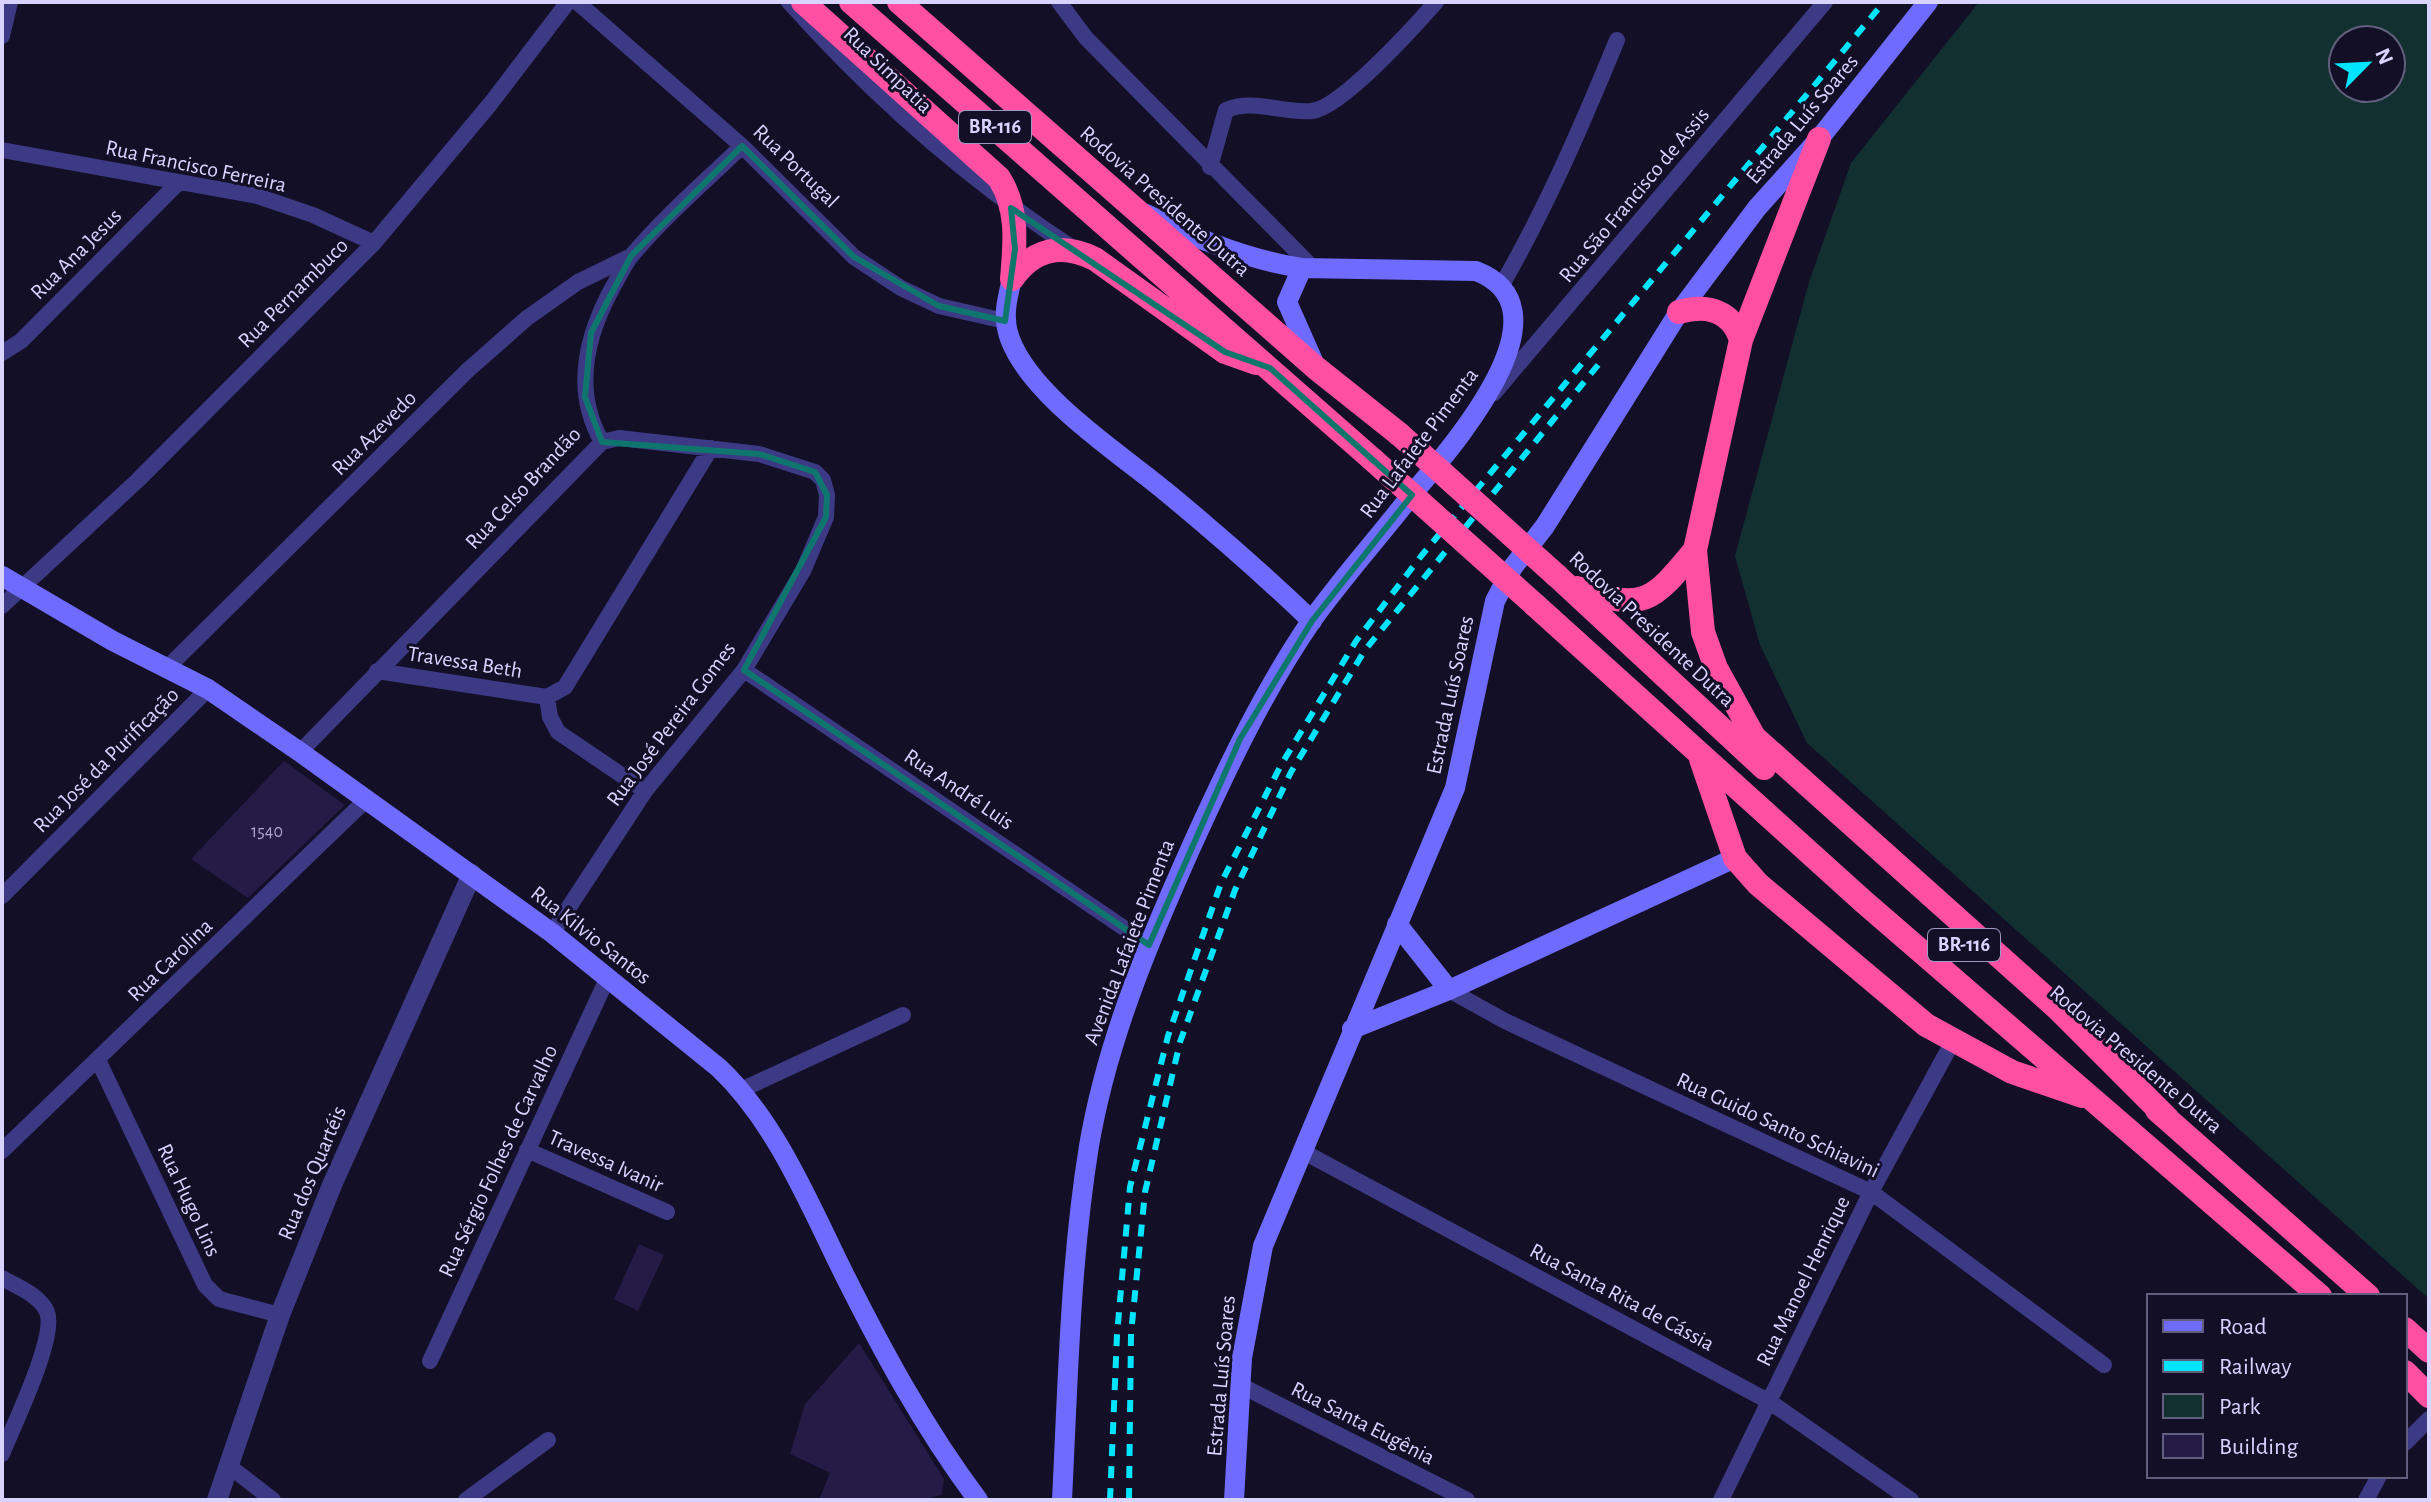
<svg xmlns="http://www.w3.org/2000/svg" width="2431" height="1502" viewBox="0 0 2431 1502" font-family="'Alegreya Sans',sans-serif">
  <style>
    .green { fill: #12302f; fill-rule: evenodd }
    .building { fill: #241b47 }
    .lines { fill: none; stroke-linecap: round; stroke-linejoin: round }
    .minor { stroke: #3d3a85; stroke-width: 16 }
    .tertiary { stroke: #3d3a85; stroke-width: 20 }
    .secondary { stroke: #6f6bff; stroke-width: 20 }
    .motorway { stroke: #ff4fa3; stroke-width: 24 }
    .rail { stroke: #00e5ff; stroke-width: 6; stroke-dasharray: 12 10; stroke-linecap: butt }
    .motorway-bridge { stroke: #ff4fa3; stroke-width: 24 }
    .marked { fill: none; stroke: #0f766e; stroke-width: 6; stroke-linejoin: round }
    .labels { text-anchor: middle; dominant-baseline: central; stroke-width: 6; stroke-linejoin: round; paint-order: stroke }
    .number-label { font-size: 18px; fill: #aca6d1 }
    .shield { fill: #130f26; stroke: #9e99be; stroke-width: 2 }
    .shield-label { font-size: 20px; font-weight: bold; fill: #d9d4ff }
    .street-label { font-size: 22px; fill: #d9d4ff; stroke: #130f26 }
  </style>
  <rect width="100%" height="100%" fill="#130f26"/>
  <path class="green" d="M1979,2H2429V1299L1807,743L1760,645L1735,556L1809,282L1851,163ZM2343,40H2391V88H2343Z"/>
  <path class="building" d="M284,761L345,805L248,898L191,859Z
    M639,1244L664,1255L638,1311L614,1299Z
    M859,1343L944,1479L942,1495L918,1500H819L830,1473L790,1454L805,1404Z"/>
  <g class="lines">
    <path class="minor" d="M577,2L742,146L854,257L901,288L939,306L1005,321
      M789,2C873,96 968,180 1074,249
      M1059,2L1086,38L1313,268
      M2,36L10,2
      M2,150L257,196L313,215L374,243
      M1210,167L1226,110C1253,98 1284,114 1312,111C1341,108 1415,26 1436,2
      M1500,288C1546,209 1582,125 1617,40
      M2,353L21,341L179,182
      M1494,393L1825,2
      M602,442C572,390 586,335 614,285C620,275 625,263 633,254C666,215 706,181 742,146
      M2,606L138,480L374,243L491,103L568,2
      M168,667L468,370L527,318L578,282L631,256
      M744,670L1149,945
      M377,671L547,697L565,687L711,448
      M547,697L550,717L558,732L645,791
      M300,752L602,442
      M2,896L208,689
      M552,933L645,791L744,670L803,571L826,517L827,495L823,480L815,472L759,454L619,438L602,442
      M1449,990L1505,1021L1871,1192L2104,1365
      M98,1060L205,1285L219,1299L280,1315
      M741,1090L903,1015
      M527,1150L667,1212
      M2,1151L367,799
      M1302,1151L1770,1402L1911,1500
      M2,1278C16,1286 40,1295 47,1312C57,1337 13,1426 2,1454
      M430,1361L607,979
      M1240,1385L1467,1500
      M2405,1443L2429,1419
      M229,1466L273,1500
      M466,1500L548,1440
      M1721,1500L1871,1192L1953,1041
      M2366,1500L2379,1476"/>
    <path class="tertiary" d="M217,1500L280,1315L332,1185L472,874"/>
    <path class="secondary" d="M1302,268L1287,302L1314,363
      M1012,279C1007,299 1002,318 1010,339C1032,397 1118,452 1165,491C1216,533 1265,576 1312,621
      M2,576L113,641L208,689L300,752L552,933L719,1068C775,1121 808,1201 842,1270C882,1350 924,1428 978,1500
      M1397,924L1449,990
      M1352,1029L1449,990L1735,858
      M1062,1500C1068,1382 1070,1263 1089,1146C1107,1040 1149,941 1193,843C1228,766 1264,690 1312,620C1342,578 1378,538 1410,497C1445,454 1577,310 1476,271L1302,268C1248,260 1196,239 1146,214
      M1234,1500L1242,1358L1263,1246L1455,788L1495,601L1513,567L1545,526L1679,312L1757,208L1819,139L1928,2"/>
    <path class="motorway" d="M803,2L999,178C1019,209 1015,244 1012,279
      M851,2L1372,459
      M899,2L1316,368L1399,434
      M1819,139L1741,340L1695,550L1703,632L1716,668L1754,737L2057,1008L2167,1118
      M1012,279C1034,248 1062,243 1095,259L1225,352L1256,363
      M1679,312C1707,304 1732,311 1741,340
      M1557,576L1764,768
      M1577,588C1644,612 1652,602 1695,550
      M1535,605L1864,902L2320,1296
      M1701,759L1735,858L1758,884L1926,1025L2012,1072L2082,1096
      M2157,1110L2368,1296
      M2405,1329L2429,1351
      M2405,1372L2429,1396"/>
    <path class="rail" d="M1110,1500L1117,1335L1130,1187L1168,1036L1221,883L1281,765L1356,641L1422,555L1884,2
      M1129,1500L1131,1334L1145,1192L1180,1042L1235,890L1291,772L1365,650L1603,359"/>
    <path class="motorway-bridge" d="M1399,434L1557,576
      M1372,459L1535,605"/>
  </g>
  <path class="marked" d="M742,146L854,257L939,306L1005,321L1015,249L1011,208L1225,352L1270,368L1412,495L1312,621L1240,739L1149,945L744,670L826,517L827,495L815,472L759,454L602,442L585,397L591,333L631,256Z"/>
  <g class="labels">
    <g class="number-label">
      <text x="267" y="832">1540</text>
    </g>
    <g class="shield">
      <rect x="959" y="111" width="72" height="32" rx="6"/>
      <rect x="1928" y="929" width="72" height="32" rx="6"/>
    </g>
    <g class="shield-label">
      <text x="995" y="127">BR-116</text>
      <text x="1964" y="945">BR-116</text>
    </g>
    <g class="street-label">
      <text transform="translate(888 70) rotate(44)">Rua Simpatia</text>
      <text transform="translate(1802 119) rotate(-50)">Estrada Luís Soares</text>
      <text transform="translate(196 166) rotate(12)">Rua Francisco Ferreira</text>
      <text transform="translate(796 166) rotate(44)">Rua Portugal</text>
      <text transform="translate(1634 195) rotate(-50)">Rua São Francisco de Assis</text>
      <text transform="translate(1165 201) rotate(41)">Rodovia Presidente Dutra</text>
      <text transform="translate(76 254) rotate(-45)">Rua Ana Jesus</text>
      <text transform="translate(293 293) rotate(-45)">Rua Pernambuco</text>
      <text transform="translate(374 433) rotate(-45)">Rua Azevedo</text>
      <text transform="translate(1419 443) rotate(-53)">Rua Lafaiete Pimenta</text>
      <text transform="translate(523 488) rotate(-47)">Rua Celso Brandão</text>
      <text transform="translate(1652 629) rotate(43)">Rodovia Presidente Dutra</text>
      <text transform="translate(465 662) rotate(9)">Travessa Beth</text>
      <text transform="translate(1450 695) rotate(-78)">Estrada Luís Soares</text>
      <text transform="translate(671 724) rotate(-53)">Rua José Pereira Gomes</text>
      <text transform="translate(106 760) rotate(-45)">Rua José da Purificação</text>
      <text transform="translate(959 789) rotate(34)">Rua André Luis</text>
      <text transform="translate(591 935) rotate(38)">Rua Kilvio Santos</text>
      <text transform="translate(1129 942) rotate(-69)">Avenida Lafaiete Pimenta</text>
      <text transform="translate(170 960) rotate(-44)">Rua Carolina</text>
      <text transform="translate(2136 1059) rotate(40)">Rodovia Presidente Dutra</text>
      <text transform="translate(1778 1125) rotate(25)">Rua Guido Santo Schiavini</text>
      <text transform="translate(498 1161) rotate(-65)">Rua Sérgio Folhes de Carvalho</text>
      <text transform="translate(606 1161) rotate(24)">Travessa Ivanir</text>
      <text transform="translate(312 1173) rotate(-67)">Rua dos Quartéis</text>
      <text transform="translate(189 1200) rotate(65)">Rua Hugo Lins</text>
      <text transform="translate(1803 1281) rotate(-64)">Rua Manoel Henrique</text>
      <text transform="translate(1622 1297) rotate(28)">Rua Santa Rita de Cássia</text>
      <text transform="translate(1221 1376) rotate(-85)">Estrada Luís Soares</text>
      <text transform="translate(1363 1423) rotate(27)">Rua Santa Eugênia</text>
    </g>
  </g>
  <rect width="2431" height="1502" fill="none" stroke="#d9d4ff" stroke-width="8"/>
  <rect x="2147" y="1294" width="260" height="184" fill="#130f26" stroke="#625e7d" stroke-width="2"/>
  <rect x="2163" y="1320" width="40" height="12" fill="#6f6bff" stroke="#625e7d" stroke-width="2"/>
  <text x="2219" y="1334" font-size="24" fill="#d9d4ff">Road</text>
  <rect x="2163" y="1360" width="40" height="12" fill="#00e5ff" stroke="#625e7d" stroke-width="2"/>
  <text x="2219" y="1374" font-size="24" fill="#d9d4ff">Railway</text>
  <rect x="2163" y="1394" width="40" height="24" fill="#12302f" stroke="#625e7d" stroke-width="2"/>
  <text x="2219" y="1414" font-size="24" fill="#d9d4ff">Park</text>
  <rect x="2163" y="1434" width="40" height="24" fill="#241b47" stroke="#625e7d" stroke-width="2"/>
  <text x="2219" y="1454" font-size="24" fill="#d9d4ff">Building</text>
  <g transform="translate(2367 64) rotate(66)"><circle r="38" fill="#130f26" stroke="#625e7d" stroke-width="2"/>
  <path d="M0-6L14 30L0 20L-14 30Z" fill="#00e5ff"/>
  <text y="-12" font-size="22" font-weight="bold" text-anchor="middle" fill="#d9d4ff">N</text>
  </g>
</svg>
